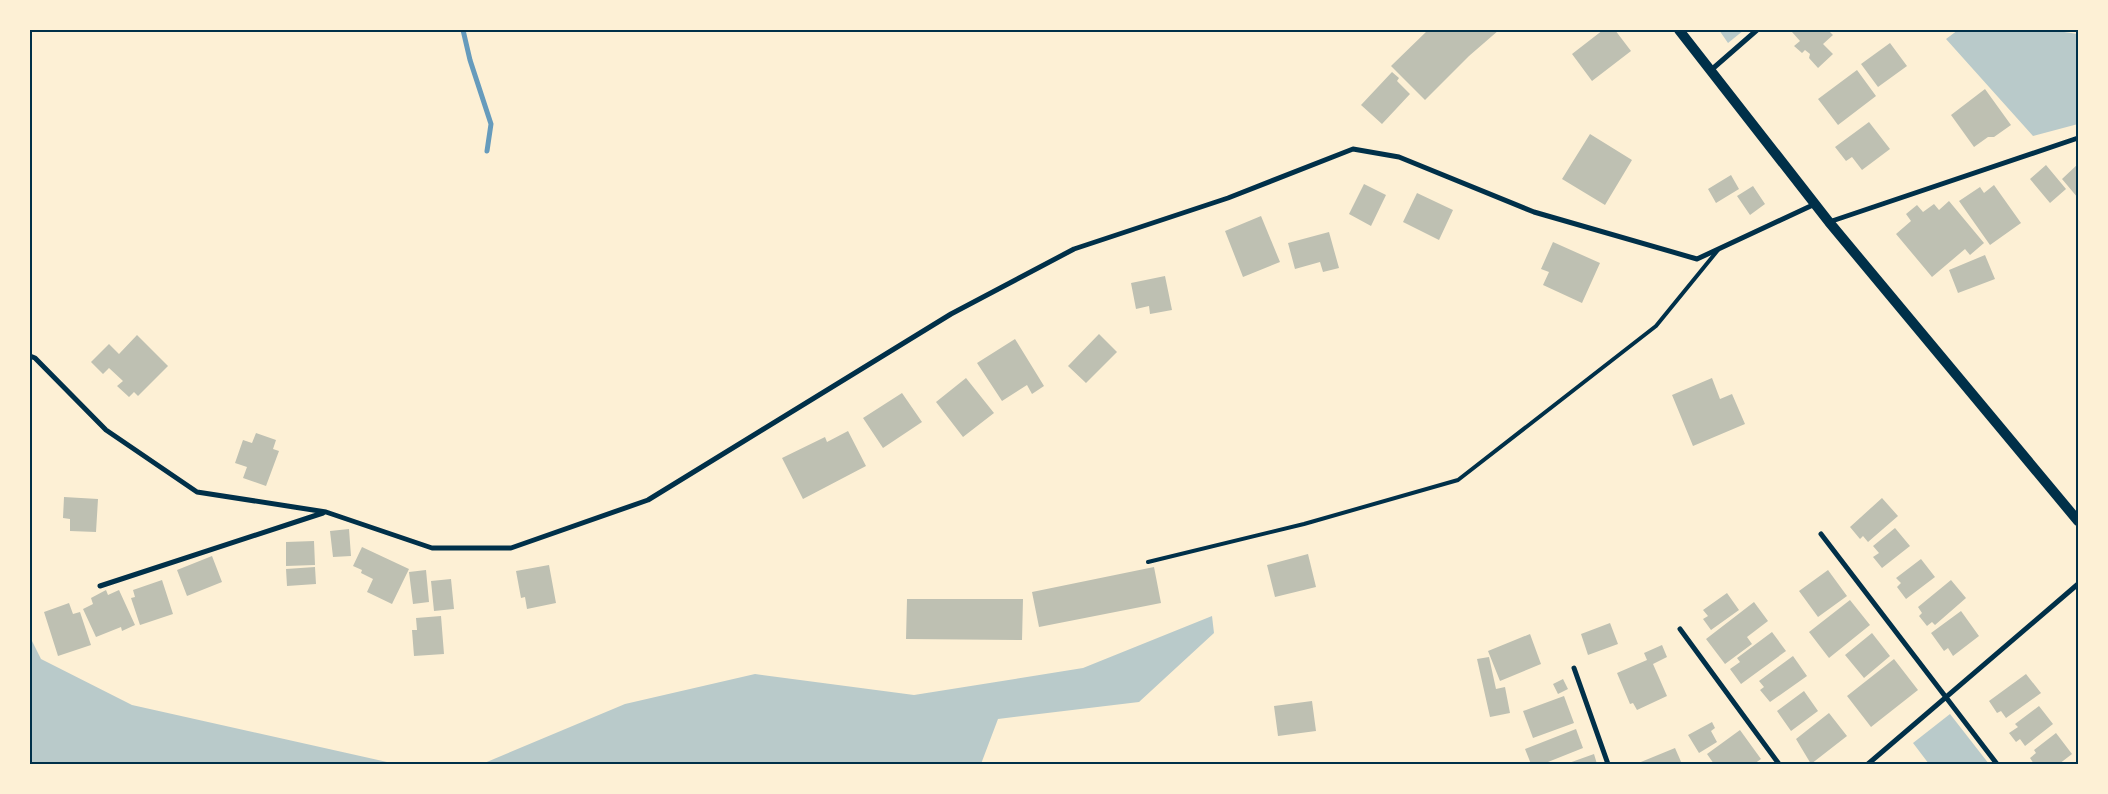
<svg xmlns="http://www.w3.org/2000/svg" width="2108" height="794" viewBox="0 0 2108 794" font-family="Quicksand,sans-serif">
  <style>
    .green { fill: #b9caca }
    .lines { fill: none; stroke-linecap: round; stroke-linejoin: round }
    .stream { stroke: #669bbc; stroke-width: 5 }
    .building { fill: #bec0b2 }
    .service { stroke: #003049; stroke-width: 4 }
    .minor { stroke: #003049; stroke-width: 5 }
    .secondary { stroke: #003049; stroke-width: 10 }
    .neatline { fill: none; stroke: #003049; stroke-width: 2 }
  </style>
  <rect width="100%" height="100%" fill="#fdf0d5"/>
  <path class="green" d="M1719,30H1744L1728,43Z
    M1958,30H2062L2064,32L2078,34V124L2033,136L1946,39Z
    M1212,616L1214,633L1139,702L998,719L981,764H482L625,704L755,674L914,695L1083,668Z
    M30,637L41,659L132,705L396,764H30Z
    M1950,714L1989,764H1929L1913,743Z"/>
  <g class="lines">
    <path class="stream" d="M463,30L470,60L491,124L487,151"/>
  </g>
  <path class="building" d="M1428,30H1499L1469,56L1425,100L1391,66Z
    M1603,30H1615L1631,51L1592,81L1572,54Z
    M1794,30H1828L1833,35L1823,44L1833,54L1818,68L1809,58L1810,54L1805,50L1802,53L1794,46L1800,41L1792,32Z
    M1890,43L1907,66L1878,87L1861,64Z
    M1857,70L1876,96L1838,125L1818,99Z
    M1392,72L1399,78L1397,81L1410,94L1382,124L1361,105Z
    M1985,89L2011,125L1994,137H1988L1974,147L1951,115Z
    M1869,122L1890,149L1862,170L1852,157L1846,161L1835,147Z
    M1590,134L1632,160L1605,205L1562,179Z
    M2078,164V198L2062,179Z
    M2046,165L2066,189L2050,203L2030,179Z
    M1731,175L1739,189L1716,203L1708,189Z
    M1364,184L1386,195L1371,226L1349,214Z
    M1994,185L2021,223L1990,245L1959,201L1980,187L1984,193Z
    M1753,186L1765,204L1750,215L1737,196Z
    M1417,193L1453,210L1439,240L1403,222Z
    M1949,201L1984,243L1970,255L1965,249L1932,277L1896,234L1911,221L1906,214L1917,205L1923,212L1934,204L1939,210Z
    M1261,216L1280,262L1243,277L1225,231Z
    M1329,232L1339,268L1323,272L1320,262L1295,269L1288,243Z
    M1553,242L1600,263L1582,303L1543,285L1549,272L1541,269Z
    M1985,255L1995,279L1958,293L1949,270Z
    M1165,276L1172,310L1150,314L1149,306L1136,309L1131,283Z
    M1099,334L1117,352L1086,383L1068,366Z
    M137,335L168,366L138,396L134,392L129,397L117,386L123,381L109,368L103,374L91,362L109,344L119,354Z
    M1015,339L1044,386L1032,394L1027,385L1002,401L977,363Z
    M966,378L994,413L963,437L936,402Z
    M1712,378L1720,399L1732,394L1745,424L1693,446L1672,395Z
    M902,393L922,422L883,448L863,418Z
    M848,431L866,466L803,499L782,458L825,437L827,442Z
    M256,433L276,440L273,449L279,451L266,486L243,478L247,467L235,463L243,440L252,443Z
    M64,497L98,499L96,532L70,531V519L63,518Z
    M1882,498L1898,516L1868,542L1863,536L1860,539L1850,527Z
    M1895,528L1910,546L1882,568L1873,557L1879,553L1873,546Z
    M349,529L351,556L333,557L330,531Z
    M314,541L315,565L286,566V542Z
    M362,547L409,569L392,604L367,592L373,579L361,573L362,570L353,566Z
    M1308,554L1316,587L1275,597L1267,565Z
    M212,556L222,582L187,596L177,570Z
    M1921,559L1935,577L1906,599L1897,587L1901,583L1896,578Z
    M549,565L556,603L527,609L525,597L521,598L516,571Z
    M315,567L316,584L287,586L286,569Z
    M1154,567L1161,603L1039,627L1032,592Z
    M426,570L429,602L413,604L409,572Z
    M1828,570L1847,596L1818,617L1799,591Z
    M451,579L454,609L434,611L431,581Z
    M162,580L173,614L140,625L131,598L135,597L133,590Z
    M1951,580L1966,598L1935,625L1932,622L1927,626L1919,616L1922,613L1918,607Z
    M106,590L108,595L119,590L135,625L122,631L121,627L96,637L83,609L93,604L91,598Z
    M1727,593L1739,610L1711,630L1703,619L1708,616L1703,610Z
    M907,599H1023L1022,640L906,639Z
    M1850,600L1870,625L1829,658L1809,632Z
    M1754,602L1768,621L1747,637L1752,644L1725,664L1706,639Z
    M69,603L73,614L80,612L91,645L58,656L44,612Z
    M1961,611L1979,636L1953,656L1948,648L1944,651L1931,633Z
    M441,616L444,654L414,656L412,630H417L416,618Z
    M1610,623L1618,644L1588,655L1581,634Z
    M1772,632L1786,651L1741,684L1730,669L1740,662L1737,658Z
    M1872,633L1890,656L1864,678L1845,655Z
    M1530,634L1541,664L1500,681L1488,651Z
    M1662,645L1667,657L1653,664L1667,696L1637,710L1633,703L1630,704L1617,673L1647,660L1644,653Z
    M1793,656L1807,676L1770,702L1760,690L1764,687L1759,681Z
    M1489,657L1496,689L1505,687L1510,713L1490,717L1477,659Z
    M1894,659L1918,690L1871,727L1847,696Z
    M2026,674L2041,693L2006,718L2001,711L1997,713L1989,701Z
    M1563,679L1568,689L1558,694L1553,684Z
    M1804,691L1818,711L1791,731L1777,711Z
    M1564,696L1574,723L1533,738L1523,711Z
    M1312,701L1316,731L1278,736L1274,706Z
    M2039,706L2053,724L2025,746L2020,739L2016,742L2009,733L2018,727L2015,724Z
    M1829,713L1847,736L1811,764L1796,739Z
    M1712,722L1715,728L1711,731L1717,742L1699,753L1688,735Z
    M1576,729L1583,748L1543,764H1531L1525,749Z
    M1740,730L1761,759L1754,764H1714L1707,754Z
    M2056,733L2072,754L2059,764H2034L2030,758L2036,753L2034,750Z
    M1675,748L1682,764H1636Z
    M1594,754L1597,764H1566Z"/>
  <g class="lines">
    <path class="service" d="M1148,562L1304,524L1458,480L1656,326L1718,250"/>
    <path class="minor" d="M1710,71L1757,30
      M1829,222L2078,138
      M30,356L35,358L106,430L197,492L326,512L432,548H511L648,500L951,314L1074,249L1228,198L1353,149L1399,157L1534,212L1697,259L1815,204
      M1821,534L1997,764
      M100,586L323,513
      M1680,629L1779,764
      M1574,668L1608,764
      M1868,764L2078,584"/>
    <path class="secondary" d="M1679,30L1829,222L2078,521"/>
  </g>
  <rect width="2108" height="794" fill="none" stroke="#fdf0d5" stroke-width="62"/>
  <rect x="31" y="31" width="2046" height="732" class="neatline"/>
</svg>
